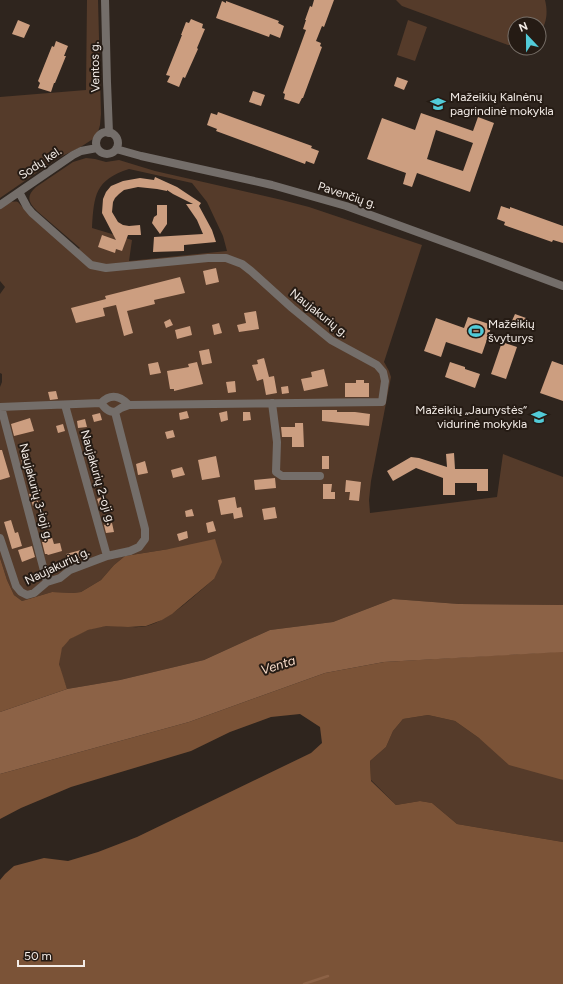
<svg xmlns="http://www.w3.org/2000/svg" width="563" height="984" viewBox="0 0 563 984" font-family="Figtree,sans-serif">
  <style>
    .green { fill: #553b2a; fill-rule: evenodd }
    .forest { fill: #7b5337 }
    .water { fill: #8c6246 }
    .lines { fill: none; stroke-linecap: round; stroke-linejoin: round }
    .stream { stroke: #8c6246; stroke-width: 2.5 }
    .building { fill: #cc9e80; fill-rule: evenodd }
    .street { stroke: #746e6a; stroke-width: 8 }
    .labels { text-anchor: middle; dominant-baseline: central; stroke-width: 4; stroke-linejoin: round; paint-order: stroke }
    .street-label { font-size: 12px; fill: #f3ece7; stroke: #251b14 }
    .poi-label { font-size: 12px; fill: #f3ece7; stroke: #251b14; text-anchor: start }
    .water-label { font-size: 13px; font-style: italic; fill: #f6dac8; stroke: #251b14 }
  </style>
  <rect width="100%" height="100%" fill="#2f251e"/>
  <path class="green" d="M87,0H98L101,114L100,125L98,132L93,139L79,148L58,158L0,198V97L86,90Z
    M396,0H545C548,12 547,24 539,33V24H515V45H508L402,6Z
    M408,20L427,27L415,61L397,55Z
    M86,158L95,159L106,162L119,160L155,171L282,200L309,207L422,245L384,362L389,371L391,377L371,481L369,500L370,513L497,497L503,454L563,477V605L459,604L393,599L333,622L270,630L204,660L120,680L67,689C65,683 59,669 59,663C59,659 60,652 62,648C68,636 94,626 107,626C120,625 134,629 147,626C171,619 195,595 214,579L169,549L125,556L114,565L101,580L81,592L73,593L52,592L22,601L14,595L7,580L0,558V387L2,382V374L0,373V294L5,287L0,281V209C5,205 11,200 18,202L33,219L65,245L72,252L80,248L37,211C28,202 26,196 36,187L73,162ZM129,169L192,183L207,202L223,236L227,251L129,261L132,240L92,228C94,195 95,180 129,169Z
    M428,715L455,721L479,738L563,780V842L457,824L432,803L420,801L396,805L371,780L370,761L386,747L393,731L403,719Z"/>
  <path class="forest" d="M215,539L222,562L214,579L172,614L162,620L146,626L128,627L106,626L88,630L70,639L62,648L59,664L67,689L0,712V558L7,580L14,595L22,601L52,592L73,593L81,592L101,580L114,565L125,556L169,549Z
    M554,652H563V780L509,765L479,738L455,721L428,715L403,719L393,731L386,747L370,761L371,781L396,805L420,801L432,803L457,824L563,842V984H0V880L5,874L14,866L44,858L68,861L98,852L137,837L311,753L322,743L320,727L300,714L271,717L230,732L191,751L71,787L21,808L0,819V774L189,722L325,673L384,662Z"/>
  <path class="water" d="M393,599L459,604L563,605V652L384,662L325,673L189,722L0,774V712L67,689L120,680L204,660L270,630L333,622Z"/>
  <g class="lines">
    <path class="stream" d="M304,984L328,976"/>
  </g>
  <path class="building" d="M314,0H334L324,27L322,26L316,41L321,43L320,46L322,47L303,98H302L299,104L284,99L285,94L283,93L306,30L303,29L306,20H305L310,6L312,7Z
    M222,1L226,3V1L279,21L278,23L284,26L280,38L270,34L269,37L216,18Z
    M191,19L203,24L202,28L205,29L197,48L198,49L185,78L183,77L179,87L167,82L170,76L166,75L182,35H181L186,22L189,23Z
    M18,20L30,25L24,38L12,34Z
    M56,41L68,46L64,56H66L55,83H54L51,92L38,88L40,83L38,81L52,46L54,47Z
    M397,77L408,81L404,90L394,86Z
    M253,91L265,95L261,106L249,102Z
    M218,112L312,146L311,148L319,151L314,164L306,161L305,164L216,131L217,129L207,125L211,113L217,115Z
    M421,113L473,131L478,117L494,123L470,192L417,173L412,187L403,184L406,173L367,159L382,118L415,130ZM436,130L473,143L463,171L427,159Z
    M155,177L177,187L201,203L199,206L212,230L216,242L184,245V251L153,252L154,237L203,234L197,220L186,204H193L173,194L167,190V191L157,189L138,187L124,190L119,194L115,198L113,202L112,212L118,222L123,225L129,226L140,225L141,235H128L122,251L116,249L115,253L98,247L102,235L116,240L102,213L103,199L106,192L111,186L123,181L140,178L154,180Z
    M157,205H167V224L160,234L152,223L154,217L157,215Z
    M501,206L510,209V207L563,226V243L553,240L552,242L504,225L505,222L497,219Z
    M216,268L219,282L206,285L203,271Z
    M180,277L185,293L154,300L155,304L127,311L133,333L124,336L116,305L103,308L105,316L76,323L71,308L106,299L105,296Z
    M256,311L259,329L239,332L237,325L246,323L244,313Z
    M515,314L526,318L522,327L511,323Z
    M468,317L492,325L482,354L446,342L441,357L424,351L436,318L464,328Z
    M170,319L173,325L166,328L164,322Z
    M219,323L222,333L214,335L212,325Z
    M190,326L192,335L177,339L175,330Z
    M502,342L517,347L506,379L491,374Z
    M209,349L212,363L202,365L199,351Z
    M264,358L269,377L274,376L277,393L266,395L263,379L257,381L252,365L258,364L257,360Z
    M552,361L563,365V401L540,393Z
    M158,362L161,373L150,375L148,364Z
    M197,362L203,384L174,391V389H170L167,371L189,367L188,364Z
    M450,362L465,367V369L480,374L475,388L445,377Z
    M324,369L328,386L304,391L301,379L312,377L311,372Z
    M356,380H364V383H369V397H345V383H356Z
    M235,381L236,392L228,393L226,382Z
    M288,386L289,393L282,394L281,387Z
    M56,391L58,399L50,400L48,392Z
    M322,410H337V412H355L370,414L369,426L322,421Z
    M187,411L189,418L180,420L179,413Z
    M227,411L228,420L221,422L219,413Z
    M243,412H250L251,420L243,421Z
    M100,413L102,420L94,422L92,415Z
    M30,418L34,431L14,436L11,424Z
    M85,419L87,427L78,428L77,421Z
    M295,423H303L304,447H292V437H282L281,427H295Z
    M63,424L65,431L58,433L56,426Z
    M173,430L175,437L167,439L165,432Z
    M0,450H2L10,477L0,480Z
    M94,450L98,471L91,472L87,452Z
    M454,453L455,469H488V491H477V483H455V495H443V478L416,468L393,481L387,471L411,457L419,458L447,467L446,454Z
    M27,454L28,462L22,463L20,456Z
    M216,456L220,477L202,480L198,460Z
    M322,456H329V469H322Z
    M145,461L148,473L138,475L136,464Z
    M182,467L185,475L173,478L171,470Z
    M275,478L276,488L255,490L254,480Z
    M346,480L361,482L359,501L349,500L350,492H345Z
    M323,484H332L331,492H335V499H323Z
    M39,492L40,498L37,499L39,504L33,506L29,494Z
    M105,496L108,504L100,507L97,499Z
    M235,497L237,508L241,507L243,517L234,519L233,513L221,515L218,500Z
    M275,507L277,518L264,520L262,509Z
    M192,509L194,516L186,517L185,511Z
    M11,520L15,533L18,532L22,546L12,549L4,522Z
    M213,521L216,531L208,533L206,523Z
    M112,523L114,532L106,533L104,525Z
    M50,531L54,544L60,543L62,551L48,555L47,554H45L42,542H44L41,533Z
    M187,531L188,538L179,541L177,534Z
    M32,546L35,557L22,562L18,550Z
    M81,550L83,557L68,562L66,554Z"/>
  <g class="lines">
    <path class="street" d="M105,0L107,82L109,133
      M96 143a11 11 0 1 1 22 0a11 11 0 1 1-22 0Z
      M116,149L141,156L272,185L346,206L483,256L563,286
      M0,205L73,155L81,151L97,148
      M101,403C105,408 108,412 115,412
      M272,403L277,442L276,472L282,476H320
      M65,405L107,556
      M0,407L101,403C111,393 120,396 129,405
      M1,407L47,582
      M0,538L16,586L21,592L27,595L34,593L47,582L60,578L70,570L107,556L130,551L139,547L145,539V529L115,412L121,408L129,405L382,402L385,381L383,372L377,365L331,340L292,308L251,271L242,264L226,258H208L106,268L91,265L32,213L27,207L19,192"/>
  </g>
  <defs>
    <g id="school-bare" transform="scale(1.2)"><path d="M0-5L7-2L0 1L-7-2ZM-4 1L0 2.5L4 1V4Q0 6-4 4Z" fill="#52cbd8" stroke="#251b14" stroke-width="2.5" paint-order="stroke"/></g>
    <g id="stadium-bare" transform="scale(1.2)"><path d="M0-5a6.5 5 0 1 0 0 10a6.5 5 0 1 0 0-10ZM-3.5-1.8h7v3.6h-7Z" fill="#52cbd8" stroke="#251b14" stroke-width="2.5" paint-order="stroke"/></g>
  </defs>
  <g fill-rule="evenodd">
    <use href="#school-bare" x="438" y="104"/>
    <use href="#stadium-bare" x="476" y="331"/>
    <use href="#school-bare" x="539" y="417"/>
  </g>
  <g class="labels">
    <g class="street-label">
      <text transform="translate(95 67) rotate(-91)">Ventos g.</text>
      <text transform="translate(40 163) rotate(-34)">Sodų kel.</text>
      <text transform="translate(347 195) rotate(18)">Pavenčių g.</text>
      <text transform="translate(319 313) rotate(38)">Naujakurių g.</text>
      <text transform="translate(98 477) rotate(74)">Naujakurių 2-oji g.</text>
      <text transform="translate(36 492) rotate(75)">Naujakurių 3-ioji g.</text>
      <text transform="translate(57 566) rotate(-26)">Naujakurių g.</text>
    </g>
    <g class="poi-label">
      <text x="450" y="97">Mažeikių Kalnėnų<tspan x="450" dy="14">pagrindinė mokykla</tspan></text>
      <text x="488" y="324">Mažeikių<tspan x="488" dy="14">švyturys</tspan></text>
      <text x="527" y="410" text-anchor="end">Mažeikių „Jaunystės“<tspan x="527" dy="14">vidurinė mokykla</tspan></text>
    </g>
    <g class="water-label">
      <text transform="translate(278 665) rotate(-18)">Venta</text>
    </g>
  </g>
  <g transform="translate(527 36) rotate(338)"><circle r="19" fill="#251b14" stroke="#776f68"/>
  <path d="M0-3L7 15L0 10L-7 15Z" fill="#52cbd8"/>
  <text y="-6" font-size="11" font-weight="bold" text-anchor="middle" fill="#f3ece7">N</text>
  </g>
  <path d="M18 960v6h66v-6" fill="none" stroke="#f3ece7" stroke-width="2"/>
  <text x="24" y="960" font-size="12" fill="#f3ece7" stroke="#251b14" stroke-width="3" paint-order="stroke">50 m</text>
</svg>
